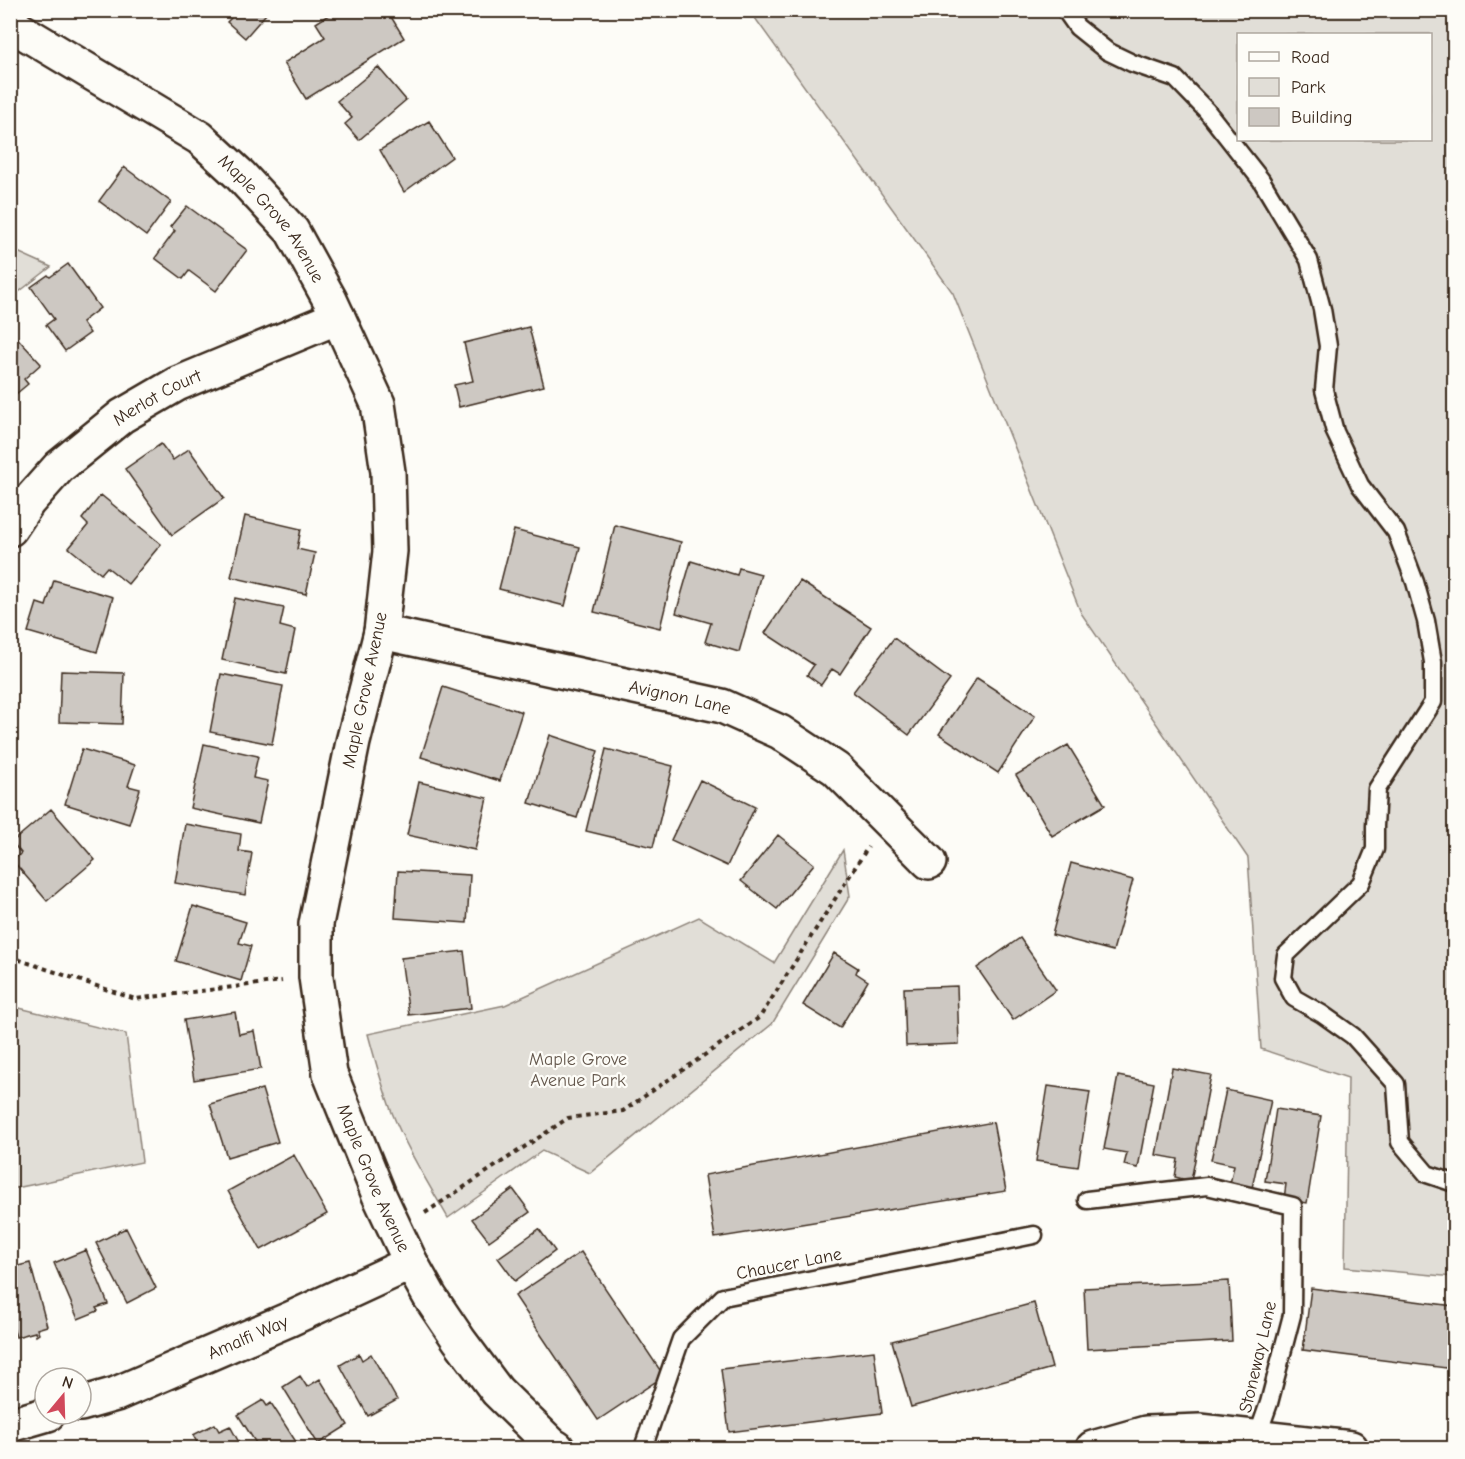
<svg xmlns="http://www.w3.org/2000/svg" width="1465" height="1459" viewBox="0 0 1465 1459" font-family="'Comic Neue',sans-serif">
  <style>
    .green { fill: #e1ded7; stroke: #8e847a; stroke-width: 1.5; fill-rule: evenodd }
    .building { fill: #cdc8c2; stroke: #3b2a1e; stroke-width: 1.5 }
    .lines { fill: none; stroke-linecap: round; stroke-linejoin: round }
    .service-casing { stroke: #3b2a1e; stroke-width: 21 }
    .minor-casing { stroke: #3b2a1e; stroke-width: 38 }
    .secondary-casing { stroke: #3b2a1e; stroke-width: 38 }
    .path { stroke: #3b2a1e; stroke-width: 4; stroke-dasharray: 4.5 4.5; stroke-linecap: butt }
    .service { stroke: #fdfcf7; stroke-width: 16 }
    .minor { stroke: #fdfcf7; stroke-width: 33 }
    .secondary { stroke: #fdfcf7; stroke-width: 33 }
    .labels { text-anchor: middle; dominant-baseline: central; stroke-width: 4.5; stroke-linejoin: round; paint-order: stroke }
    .street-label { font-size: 18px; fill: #3b2a1e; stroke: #fdfcf7 }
    .park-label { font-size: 18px; fill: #64574c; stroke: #fdfcf7 }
  </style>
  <rect width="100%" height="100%" fill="#fdfcf7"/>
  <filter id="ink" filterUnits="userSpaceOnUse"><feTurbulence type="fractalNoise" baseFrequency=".0167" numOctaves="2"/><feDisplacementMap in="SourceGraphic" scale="12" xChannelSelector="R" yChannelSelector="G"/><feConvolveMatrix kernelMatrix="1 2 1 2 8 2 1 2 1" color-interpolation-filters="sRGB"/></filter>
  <g filter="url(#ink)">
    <path class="green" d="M750,11H1454V1277L1345,1267L1348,1078L1261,1049L1248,858L1081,613L953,293ZM1238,34H1430V140H1238Z
      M11,249L51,267L11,298Z
      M843,850L850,896L772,1024L590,1173L542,1151L448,1218C428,1183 406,1148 391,1110C382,1085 375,1060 368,1034L505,1005L699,917L774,963Z
      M11,1006L126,1034L142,1162L11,1189Z"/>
    <path class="building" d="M223,10H265L264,12L266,14L245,38L227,22L231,18Z
      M336,10H387L404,38L306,99L284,63L325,37L316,23Z
      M378,67L406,100L359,140L345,124L352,118L337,101Z
      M429,121L452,157L404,192L380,150Z
      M124,167L171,202L146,236L99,201Z
      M187,206L247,250L216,291L189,271L183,279L155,258L175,231L170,227Z
      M68,264L100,308L82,322L90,333L65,351L46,325L54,319L31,287L48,275L50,277Z
      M529,327L544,386L459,407L454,385L473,381L464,343Z
      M10,330L41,364L24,379L28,384L10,399Z
      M161,444L173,460L189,449L224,498L172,535L125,469Z
      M101,495L161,544L128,584L107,567L101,574L69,548L88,525L82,519Z
      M245,516L301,529L297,549L315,553L306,594L231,577Z
      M615,525L681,542L660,628L594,612Z
      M514,530L580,547L565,606L499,589Z
      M691,561L737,575L739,568L761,574L739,652L705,642L711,623L676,613Z
      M54,580L113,597L97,652L28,632L37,603L46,606Z
      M800,581L871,627L840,674L832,669L821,685L807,675L814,665L765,633Z
      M235,598L284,608L280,626L295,630L286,674L222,660Z
      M894,638L950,680L909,735L853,692Z
      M61,671L124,673L122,724L59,722Z
      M221,674L283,686L272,744L210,732Z
      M977,678L1035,716L998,773L939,734Z
      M443,687L522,712L500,781L421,757Z
      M550,735L598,751L577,818L529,803Z
      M204,744L258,756L253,778L268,781L259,823L190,808Z
      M1068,745L1105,805L1052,836L1016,775Z
      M82,749L135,765L128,786L140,789L129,824L65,804Z
      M606,749L673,766L653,847L586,831Z
      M700,780L755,807L727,866L671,840Z
      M419,782L487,798L475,850L407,835Z
      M51,809L95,860L47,901L13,861L21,853L12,842Z
      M185,824L241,834L239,851L252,853L245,895L175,883Z
      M778,835L814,864L777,909L741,881Z
      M1071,863L1133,880L1113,951L1052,935Z
      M398,871L470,875L467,923L395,918Z
      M193,906L246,922L239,943L251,946L241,981L176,961Z
      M1020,938L1056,990L1013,1020L977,968Z
      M464,951L471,1008L409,1015L401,958Z
      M834,953L858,968L856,973L868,981L840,1028L803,1005Z
      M957,986L959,1044L906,1046L904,988Z
      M235,1012L239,1034L254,1031L261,1069L194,1080L184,1020Z
      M1172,1068L1211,1075L1191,1181L1175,1177L1178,1159L1156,1155Z
      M1118,1076L1154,1083L1138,1168L1124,1165L1127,1153L1104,1149Z
      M1048,1086L1090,1092L1078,1167L1036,1161Z
      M262,1089L278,1142L227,1157L210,1104Z
      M1226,1090L1271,1100L1252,1188L1230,1184L1234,1165L1211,1160Z
      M1276,1109L1321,1116L1307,1203L1284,1199L1286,1184L1265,1181Z
      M993,1122L1006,1191L715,1238L705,1175Z
      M294,1155L327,1214L261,1250L228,1191Z
      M513,1189L530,1212L489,1241L472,1219Z
      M126,1228L156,1288L127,1303L96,1243Z
      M539,1229L555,1251L515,1281L498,1258Z
      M86,1250L108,1304L96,1308L98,1311L78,1319L54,1263Z
      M581,1252L664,1376L598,1420L515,1296Z
      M30,1263L47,1326L37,1329L39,1334L36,1336L35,1332L16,1337L10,1318V1268Z
      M1229,1281L1232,1341L1087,1349L1084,1288Z
      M1311,1288L1454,1306V1369L1303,1350Z
      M1034,1303L1052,1368L911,1407L892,1341Z
      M874,1351L882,1413L729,1432L721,1369Z
      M359,1354L362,1360L371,1354L397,1400L368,1416L340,1365Z
      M300,1376L307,1387L320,1379L348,1425L318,1444L283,1387Z
      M263,1400L267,1406L271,1403L300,1448H259L238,1415Z
      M215,1424L219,1431L230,1426L242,1448H200L193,1435Z"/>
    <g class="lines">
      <g class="service-casing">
        <path id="service" d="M1065,10L1077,27L1107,51L1132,63L1175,78L1206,110L1261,180L1309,260L1322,309L1328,346L1324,390L1335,432L1360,485L1396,532L1415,582L1426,621L1433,662V702L1377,789L1375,826V849L1361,883L1286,955L1283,978L1294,998L1322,1014L1353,1036L1396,1084L1400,1142L1427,1174L1454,1183
          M1087,1200L1207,1186L1293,1206L1292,1315L1269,1403L1257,1437
          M643,1448L681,1339L723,1297L1034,1235"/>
      </g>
      <g class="minor-casing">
        <g id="minor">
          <path id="s1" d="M10,24L200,138L240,175L292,231L330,300L378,404L388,472L390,551L381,632L353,742L316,924V977L330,1074L379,1195L411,1263L430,1297L459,1340L497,1391L552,1445L557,1448"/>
          <path id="s2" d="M10,529L28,502L59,467L122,416L177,384L338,317"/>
          <path id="s3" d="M381,632L722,706L780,732L836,769L929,862"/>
          <path id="s4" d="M81,1404L116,1394L290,1319L411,1263"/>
          <path d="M10,1425L48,1414"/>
          <path d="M1093,1448L1146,1433L1200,1431L1351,1448"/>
        </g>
      </g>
      <g class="secondary-casing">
        <path id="secondary" d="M10,12L12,10"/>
      </g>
      <path class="path" d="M10,956L11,957L135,999L282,981
        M425,1213L568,1118L623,1111L760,1017L868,847"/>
      <use href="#service" class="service"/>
      <use href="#minor" class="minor"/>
      <use href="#secondary" class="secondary"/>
    </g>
  </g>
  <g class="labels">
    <g class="street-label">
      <text stroke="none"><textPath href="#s1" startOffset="330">Maple Grove Avenue</textPath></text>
      <text stroke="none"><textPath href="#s2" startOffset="200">Merlot Court</textPath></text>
      <text transform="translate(365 690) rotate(-78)">Maple Grove Avenue</text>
      <text stroke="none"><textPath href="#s3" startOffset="306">Avignon Lane</textPath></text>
      <text stroke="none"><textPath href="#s1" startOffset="1338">Maple Grove Avenue</textPath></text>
      <text transform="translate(789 1264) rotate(-11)">Chaucer Lane</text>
      <text stroke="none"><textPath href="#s4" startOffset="180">Amalfi Way</textPath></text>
      <text transform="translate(1258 1357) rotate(-77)">Stoneway Lane</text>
    </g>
    <g class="park-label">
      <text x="578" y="1059">Maple Grove<tspan x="578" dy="21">Avenue Park</tspan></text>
    </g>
  </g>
  <rect width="1465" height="1459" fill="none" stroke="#fdfcf7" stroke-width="36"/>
  <rect x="18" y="18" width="1429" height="1423" fill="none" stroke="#3b2a1e" stroke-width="2" filter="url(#ink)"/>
  <rect x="1237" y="33" width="195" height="108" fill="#fdfcf7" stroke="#afa8a0" stroke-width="1.5"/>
  <rect x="1249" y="52" width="30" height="9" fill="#fdfcf7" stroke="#afa8a0" stroke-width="1.5"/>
  <text x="1291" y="63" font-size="18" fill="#3b2a1e">Road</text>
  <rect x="1249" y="78" width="30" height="18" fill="#e1ded7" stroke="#afa8a0" stroke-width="1.5"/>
  <text x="1291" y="93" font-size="18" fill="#3b2a1e">Park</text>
  <rect x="1249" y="108" width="30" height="18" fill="#cdc8c2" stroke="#afa8a0" stroke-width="1.5"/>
  <text x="1291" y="123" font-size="18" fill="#3b2a1e">Building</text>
  <g transform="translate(63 1396) rotate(19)"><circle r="28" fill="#fdfcf7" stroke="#afa8a0" stroke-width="1.5"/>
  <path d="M0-4.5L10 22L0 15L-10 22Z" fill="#d1495b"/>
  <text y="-9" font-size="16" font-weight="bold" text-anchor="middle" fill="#3b2a1e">N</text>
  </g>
</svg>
